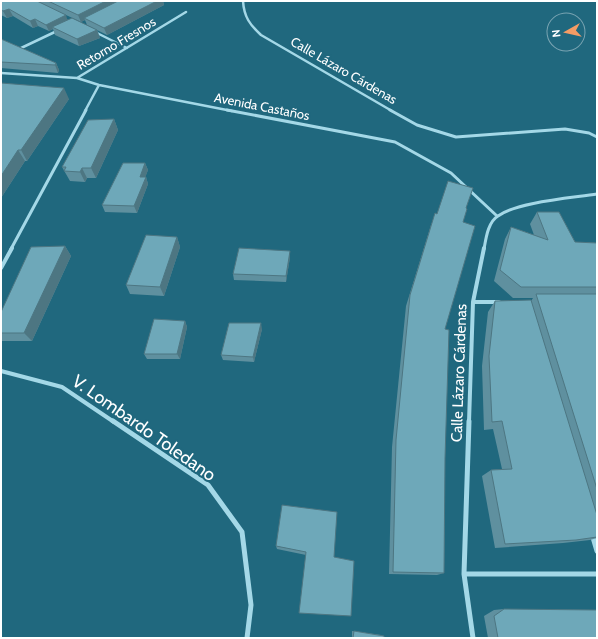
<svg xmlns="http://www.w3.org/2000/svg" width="598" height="639" viewBox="0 0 598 639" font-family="Cabin,sans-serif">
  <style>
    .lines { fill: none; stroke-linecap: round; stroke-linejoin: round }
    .minor-far3 { stroke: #a4d8e7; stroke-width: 2.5 }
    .minor-far2 { stroke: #a4d8e7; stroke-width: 3 }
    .minor-far1 { stroke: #a4d8e7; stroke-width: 4 }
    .minor { stroke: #a4d8e7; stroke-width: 5 }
    .wall { fill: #5f909f }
    .shaded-wall { fill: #4d7682 }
    .building { fill: #6ea8b9; stroke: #4d7682 }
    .labels { text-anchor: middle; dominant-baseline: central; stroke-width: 4; stroke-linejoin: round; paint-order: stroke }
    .far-street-label { font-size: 13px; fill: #fff; stroke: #20687e }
    .street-label { font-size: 15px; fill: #fff; stroke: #20687e }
    .near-street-label { font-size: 18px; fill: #fff; stroke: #20687e }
  </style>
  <rect width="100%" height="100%" fill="#20687e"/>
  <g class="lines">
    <path class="minor-far3" d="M243,1C244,17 250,25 261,35L392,111
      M93,31L127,48
      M19,49L59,30
      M1,73L77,78L99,85L232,111
      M77,78L186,12
      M85,111L99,85"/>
    <path class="minor-far2" d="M227,110L395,142L451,173L497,216
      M390,110L417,125L456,137L565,129L589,133L597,137
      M11,249L86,110
      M484,249C486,238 488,222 498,216C517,202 572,198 597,194"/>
    <path class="minor-far1" d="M1,268L12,248
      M473,302H499
      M1,371L62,387L114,422
      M469,422L473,302L484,248"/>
    <path class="minor" d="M113,421L208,485L242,532L251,605L247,638
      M469,421L464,574L473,638
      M592,534L597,551
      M464,574H597"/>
  </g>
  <path class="wall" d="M1,1H163L164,5L107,35L87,25L85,20L81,22L53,9L68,20L97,30L100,38L79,46L55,35L53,29L49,31L38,26L33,28L13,16L7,18L1,15Z
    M1,39L56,63L59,70L58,73L1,68Z
    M1,83L69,99L27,161H25L1,198Z
    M114,119L118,130L96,178H87L85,182L70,181L62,167Z
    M145,163L148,170L145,177H146L148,184L137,213L105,212L102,205Z
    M466,208L463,222L445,329L444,573L437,575L389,574L392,447L406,306L431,225L437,214Z
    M537,212L575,242L597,243V538L590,540L563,543L495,548L482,476L491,470L502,469L493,429L484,430L482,366L488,312L495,301H531L533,298H513L494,281L505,239L511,227L534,235L530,224Z
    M177,237L180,247L164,296L130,294L126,285Z
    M65,246L71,256L32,341H1V312Z
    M290,257L286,282L234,280L233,274Z
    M185,321L187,327L180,359H147L144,354Z
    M262,329L254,362L223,360L221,355Z
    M276,546L334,557L306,555L277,549Z
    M504,609L597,638H488L484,616L494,610Z
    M352,631L381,635L384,638H352Z"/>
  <path class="shaded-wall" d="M106,1H118L84,18L85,20L81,22L78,15Z
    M157,1H163L164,5L107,35L104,28Z
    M9,9L13,16L7,18L3,11Z
    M66,15L68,22L52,27L53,29L49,31L46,25Z
    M35,19L38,26L33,28L30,21Z
    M97,30L100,38L79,46L77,39Z
    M56,63L59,70L58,73L55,65Z
    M64,88L69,99L27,161L21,150Z
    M114,119L118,130L96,178L91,168Z
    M18,150L25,161L1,198V176Z
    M145,163L148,170L143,184L140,177Z
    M82,168L87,178L85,182L80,172Z
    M146,177L148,184L137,213L134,206Z
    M177,237L180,247L164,296L160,287Z
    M65,246L71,256L32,341L24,333Z
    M290,251V257L286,282V276Z
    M185,321L187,327L180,359L177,354Z
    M261,323L262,329L254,362L253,357Z"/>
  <path class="building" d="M1,1H37L66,15L46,25L35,19L30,21L9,9L3,11L1,10Z
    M48,1H106L78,15Z
    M118,1H157L104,28L84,18Z
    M72,18L97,30L77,39L52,27Z
    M1,39L56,63L55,65L1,62Z
    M1,83L64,88L21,150H18L1,176Z
    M114,119L91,168H82L80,172L64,171L66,167H62L88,120Z
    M123,163H145L140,177H146L134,206L102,205Z
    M448,181L473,188L466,208L467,209L463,222L475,226L445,329L449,330L445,458L444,573L393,572L396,440L410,295L435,213L437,214Z
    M537,212H559L575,242L597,243V287H521L500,270L511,227L548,240Z
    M146,235L177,237L160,287L126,285Z
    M65,246L24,333H1V312L31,247Z
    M239,248L290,251L286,276L233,274Z
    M536,294H597V489Z
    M531,300L597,515V537L576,540L505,544L491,470L512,469L502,421L492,422L489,356L495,301Z
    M154,319L185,321L177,354H144Z
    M229,323H261L253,357L221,355Z
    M282,505L337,512L334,557L354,561L351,616L299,613L306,552L276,546Z
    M504,609L597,610V638H498L494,616Z
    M354,631L384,636V638H353Z"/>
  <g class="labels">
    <g class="far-street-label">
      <text transform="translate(116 43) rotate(-31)">Retorno Fresnos</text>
      <text transform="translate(344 70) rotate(30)">Calle Lázaro Cárdenas</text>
      <text transform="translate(262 106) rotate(11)">Avenida Castaños</text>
    </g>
    <g class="street-label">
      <text transform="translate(459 373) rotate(-88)">Calle Lázaro Cárdenas</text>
    </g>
    <g class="near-street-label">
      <text transform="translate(144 428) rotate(35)">V. Lombardo Toledano</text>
    </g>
  </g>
  <rect width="598" height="639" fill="none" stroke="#ffffff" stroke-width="4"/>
  <g transform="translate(566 32) rotate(262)"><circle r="19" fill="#20687e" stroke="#79a4b2"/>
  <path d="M0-3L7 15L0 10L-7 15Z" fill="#f49c65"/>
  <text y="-6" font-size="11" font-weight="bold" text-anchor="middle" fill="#ffffff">N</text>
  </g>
</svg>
